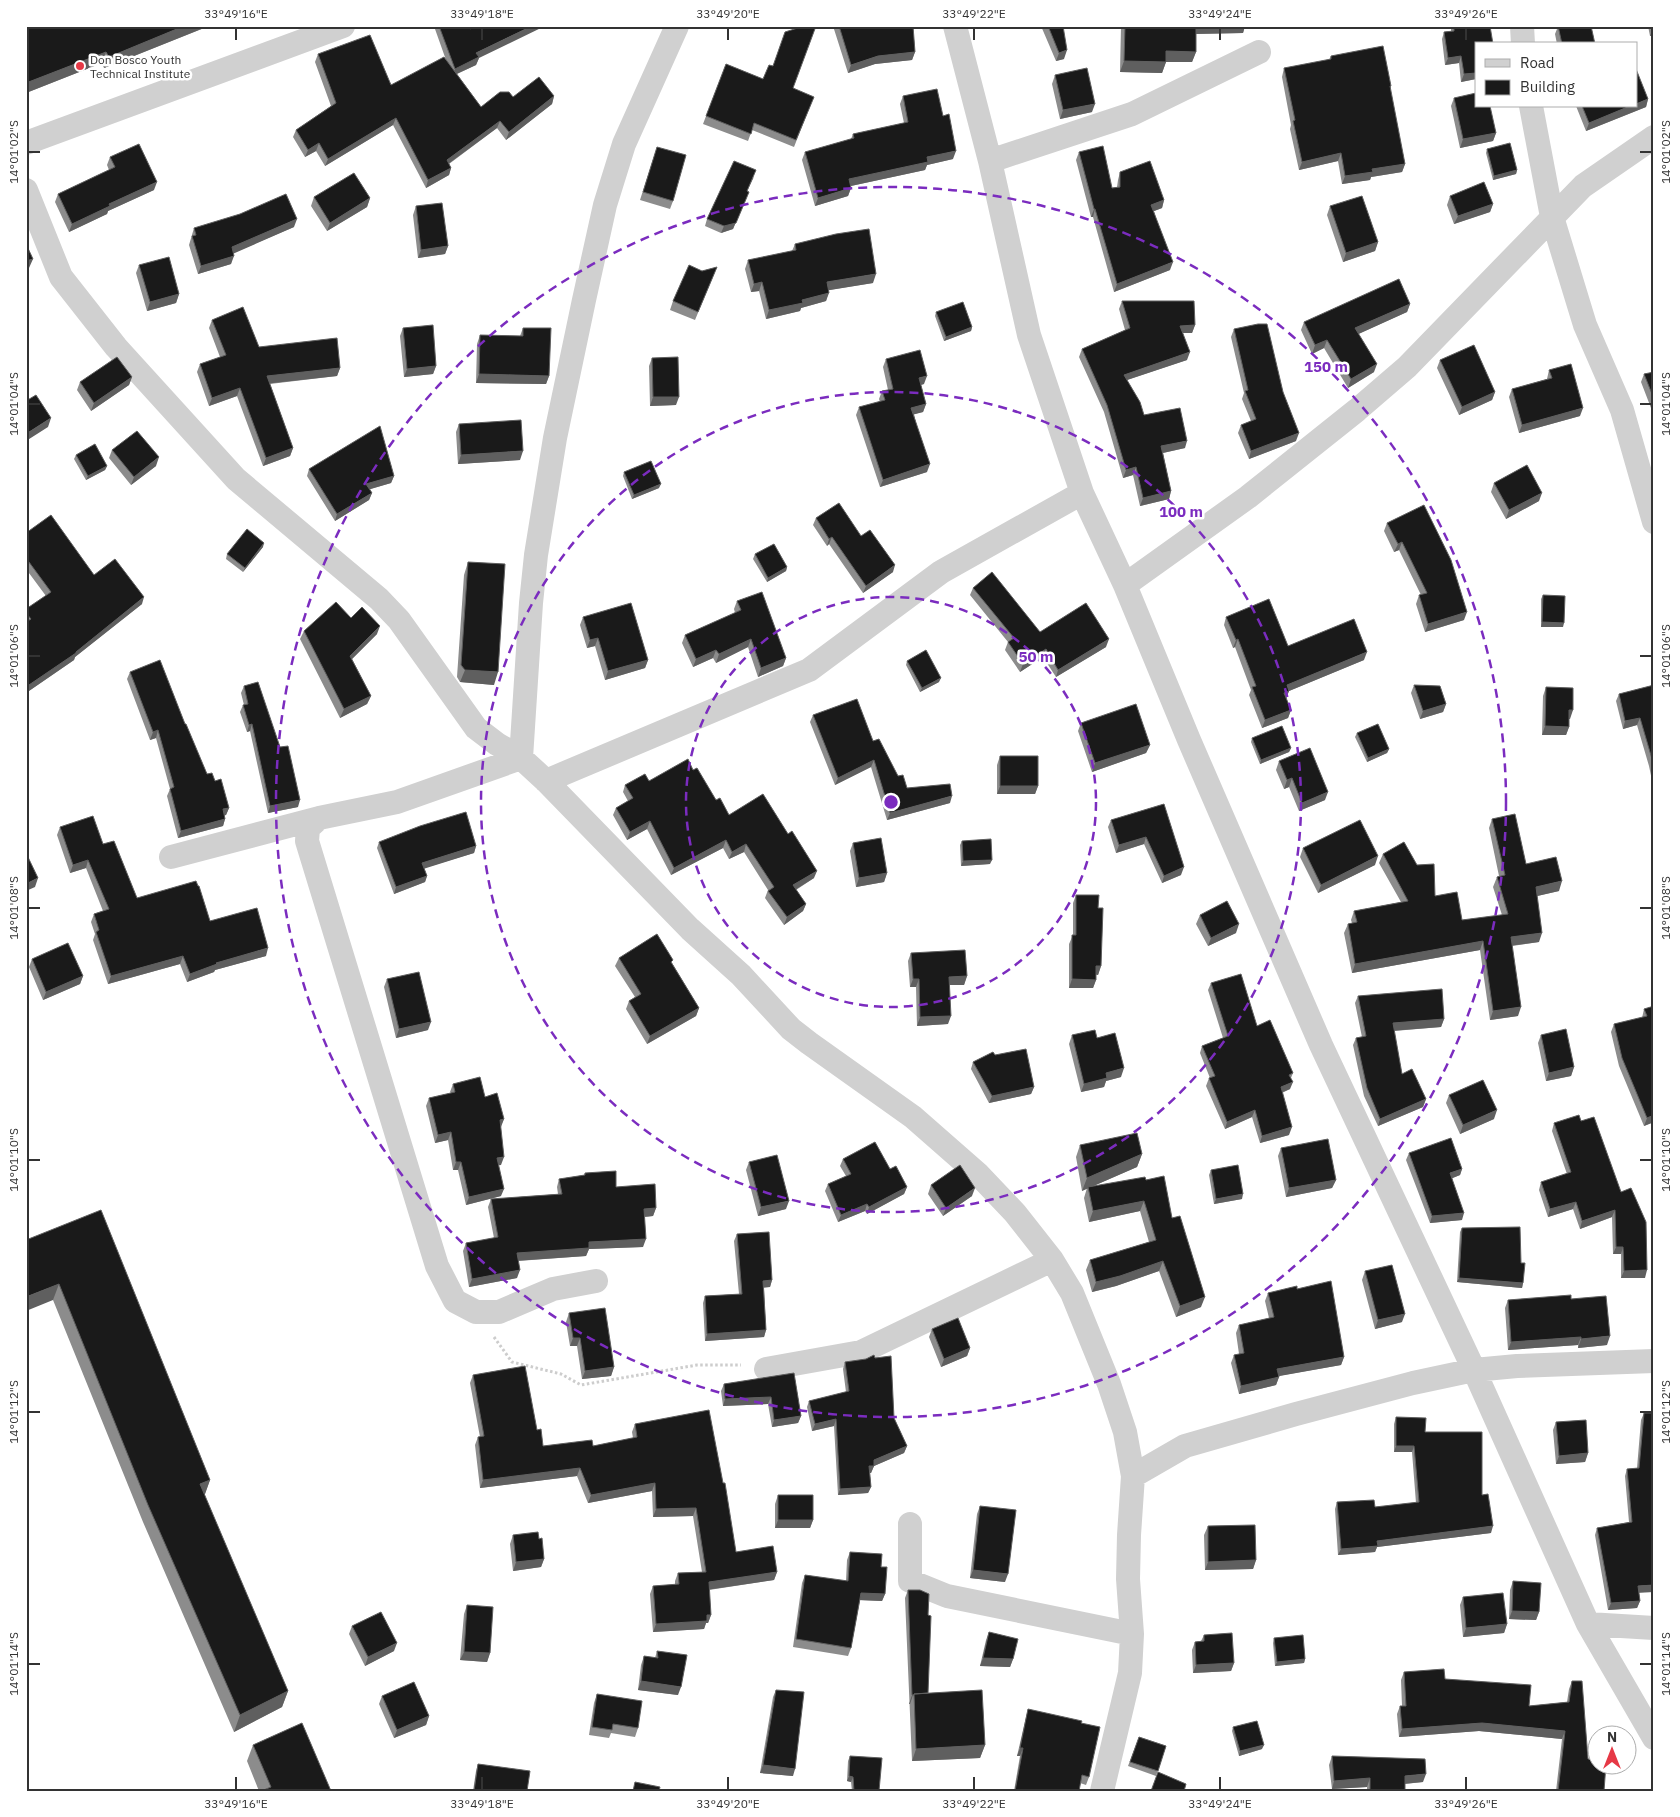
<svg xmlns="http://www.w3.org/2000/svg" width="1680" height="1817" viewBox="0 0 1680 1817" font-family="'IBM Plex Sans',sans-serif">
  <style>
    .lines { fill: none; stroke-linecap: round; stroke-linejoin: round }
    .path { stroke: #cdcdcd; stroke-width: 3; stroke-dasharray: 2.5 2.5; stroke-linecap: butt }
    .street { stroke: #d0d0d0; stroke-width: 24 }
    .wall { fill: #8c8c8c }
    .shaded-wall { fill: #5f5f5f }
    .building { fill: #1a1a1a; stroke: #5f5f5f }
    .ticks { fill: none; stroke: #333; stroke-width: 2 }
    .ring { fill: none; stroke: #7b2cbf; stroke-width: 2.5; stroke-dasharray: 9 6 }
    .poi-dot { fill: #e63946; stroke: #fff; stroke-width: 2 }
    .labels { text-anchor: middle; dominant-baseline: central; stroke-width: 5; stroke-linejoin: round; paint-order: stroke }
    .poi-label { font-size: 12px; fill: #333; stroke: #fff; text-anchor: start }
    .centre { fill: #7b2cbf; stroke: #fff; stroke-width: 2.5 }
    .ring-label { font-size: 15px; text-anchor: middle; font-weight: bold; fill: #7b2cbf; stroke: #fff; stroke-width: 5; stroke-linejoin: round; paint-order: stroke }
    .neatline { fill: none; stroke: #333; stroke-width: 2 }
    .ticks-label { font-size: 12px; text-anchor: middle; fill: #333 }
  </style>
  <rect width="100%" height="100%" fill="#fff"/>
  <g class="lines">
    <path class="path" d="M494,1337L512,1362L561,1374L581,1385L697,1365H741"/>
    <path class="street" d="M955,26L990,161L1029,335L1082,493L1125,585L1189,740L1321,1045L1474,1370L1588,1624L1654,1738
      M1522,26L1523,44
      M1531,106L1552,217L1585,325L1622,410L1654,522
      M26,143L343,26
      M990,161L1132,114L1259,52
      M26,190L61,277L116,347L236,479L379,599L399,620L476,728L497,744L521,758L546,781L690,929L741,975L791,1029L809,1043L913,1117L978,1174L1015,1213L1052,1260L1072,1293L1109,1384L1125,1432L1133,1476L1129,1535L1128,1579L1132,1634L1130,1673L1102,1791
      M1125,585L1248,497L1357,410L1407,367L1583,186L1654,137
      M546,781L809,670L941,572L1082,493
      M171,857L319,818
      M596,1281L553,1289L499,1312H476L455,1301L437,1266L307,841L308,828L319,818L397,802L521,758L531,603L536,555L555,438L584,300L605,205L624,144L677,26
      M766,1369L861,1352L1052,1260
      M1133,1476L1185,1446L1296,1414L1413,1383L1474,1370L1517,1366L1654,1361
      M910,1524V1581L947,1596L1132,1634
      M1588,1624L1654,1628"/>
  </g>
  <path class="wall" d="M436,26H469L479,58L476,65L457,74L481,107L513,97L554,96L552,104L506,140L497,128L449,164L451,168L449,175L426,188L393,125L325,166L316,151L305,157L293,137L296,130L331,106L315,62L318,54L391,85L446,60L435,29Z
    M833,26H913L915,52L912,60L875,64L848,73Z
    M1041,26H1063L1064,59L1056,61Z
    M1121,26H1245L1243,33L1196,34V52L1192,62H1166L1162,73L1120,72Z
    M1451,26H1483L1476,44V79L1461,82L1459,63L1445,65L1442,39L1444,32L1451,31Z
    M1556,26H1591L1595,44H1557L1555,34L1557,29Z
    M1648,26H1654V35L1650,36Z
    M204,28L104,68L102,63L26,93V29Z
    M1331,56L1391,86L1390,89L1405,164L1402,172L1371,177L1370,180L1342,184L1338,161L1299,170L1290,129L1291,125L1282,77L1284,68L1329,60Z
    M726,64L763,79L793,88L811,104L794,147L752,130L748,141L703,124Z
    M1055,75L1092,112L1060,119L1052,84Z
    M903,96L953,159L927,165L925,170L851,186V188L848,196L815,206L802,160L805,152L851,139L853,134L904,123L900,104Z
    M1454,98L1496,133L1493,141L1460,148L1451,106Z
    M1648,99L1646,107L1586,131L1576,106H1636Z
    M657,147L673,201L670,209L640,200Z
    M1487,149L1517,170L1516,174L1493,180L1486,153Z
    M1079,152L1112,188L1117,187L1118,180L1120,172L1164,200L1162,208L1154,211L1170,270L1114,292L1093,217H1091L1076,160Z
    M110,157L154,190L108,211L107,214L69,232L55,202L58,194L109,170L107,165Z
    M754,177L747,191L746,198L733,229L721,233L705,226L707,219Z
    M1450,196L1493,204L1490,212L1454,224L1447,205Z
    M314,197L370,198L367,207L327,231L311,206Z
    M416,206L448,246L445,254L418,258L413,215Z
    M1330,206L1378,242L1375,251L1343,262L1327,215Z
    M294,227L233,253L231,264L198,274L189,245L194,228Z
    M795,244L873,283L829,290L826,301L801,308L800,311L766,319L759,291L751,292L745,269L748,260L792,251Z
    M139,265L179,294L176,303L147,311L136,273Z
    M717,267L695,320L670,310L673,301L702,271Z
    M1122,301L1195,325L1192,333H1183L1187,360L1127,380L1144,415L1185,448L1163,453L1171,491L1169,499L1140,506L1133,475L1123,478L1104,412L1079,357L1082,349L1125,330L1119,309Z
    M1410,304L1407,312L1358,334L1374,372L1348,388L1324,348L1312,354L1301,330L1304,322Z
    M936,312L972,327L971,331L944,341L935,316Z
    M212,320L259,347L340,368L337,376L270,384L293,448L290,456L263,466L237,396L209,406L197,372L200,364L220,357L209,328Z
    M403,328L436,366L433,374L404,377L400,336Z
    M523,328L549,376L546,384L476,383L477,344L480,335L520,336Z
    M1234,329L1283,392L1296,441L1249,459L1238,433L1241,425L1251,421L1242,399L1244,393L1231,337Z
    M652,358L676,405L650,406L649,366Z
    M886,359L924,384L921,385L926,404L923,412L914,414L927,472L880,487L856,415L859,407L880,402L879,399L882,391L888,390L883,367Z
    M1440,360L1495,392L1492,400L1459,415L1437,368Z
    M1549,370L1580,416L1519,433L1509,397L1512,389L1547,379Z
    M1654,372V407L1651,408L1641,382L1644,374Z
    M132,377L129,385L91,411L77,390L80,382Z
    M459,424L520,460L458,464L456,432Z
    M112,450L156,466L131,485L109,458Z
    M76,455L107,466L105,470L86,480L74,459Z
    M309,469L394,476L391,483L370,489L372,493L369,500L335,521L307,476Z
    M624,472L659,488L632,499L623,476Z
    M1494,483L1539,501L1506,519L1491,492Z
    M816,518L861,536L893,572L863,593L829,544L827,546L813,525Z
    M1387,523L1464,620L1425,632L1416,604L1419,595H1421L1399,550L1394,552L1384,531Z
    M26,533L142,604L75,657L74,660L26,693V609L46,596L26,569Z
    M263,547L243,572L226,559L227,554Z
    M755,554L787,567L786,571L767,582L753,559Z
    M468,562L494,685L460,682L457,677L464,575Z
    M973,588L1040,632L1106,647L1056,677L1043,657L1020,672L1005,650L1008,642L970,595Z
    M1543,595L1563,627H1541V599Z
    M737,601L786,658L783,666L758,677L748,647L716,663L713,658L693,667L682,643L685,635L735,613L734,609Z
    M583,617L648,660L645,668L605,680L595,646L587,648L580,625Z
    M1226,617L1288,646L1364,660L1289,691L1286,698L1291,710L1288,718L1262,728L1249,695L1251,690L1235,647L1233,648L1224,625Z
    M351,618L377,634L352,659L371,696L367,704L340,718L300,639L304,631Z
    M907,661L939,682L920,692L906,665Z
    M130,672L185,724L207,774L215,781L229,808L226,815H224L225,819L223,826L178,838L167,796L170,789L156,738L150,740L127,679Z
    M1414,685L1446,704L1443,712L1420,719L1411,693Z
    M1654,685V790L1649,766L1637,725L1623,729L1616,701L1619,694Z
    M244,686L298,807L268,813L250,731L247,732L240,712L243,705H244L241,693Z
    M1546,687L1570,719H1569V727L1566,735H1542L1543,696Z
    M813,715L873,741L907,788L950,803L887,820L871,767L835,785L810,722Z
    M1081,723L1150,745L1146,753L1092,772L1078,731Z
    M1357,733L1389,749L1387,753L1367,762L1355,737Z
    M1252,738L1291,748L1289,752L1260,764L1251,742Z
    M1000,756L1038,786L1035,794H997V765Z
    M1279,761L1325,800L1299,811L1289,787L1284,789L1276,770Z
    M693,770L716,800L729,815L814,878L796,890L806,904L803,911L784,925L765,898L768,890L744,852L729,859L723,848L671,875L647,829L627,840L613,815L616,808L628,801L623,792L625,785L649,781Z
    M1164,804L1181,875L1162,883L1144,844L1116,853L1108,827L1111,820Z
    M1492,819L1526,864L1559,891L1537,896L1539,942L1512,946L1518,1016L1490,1020L1480,950L1352,973L1344,933L1348,924L1352,923L1351,920L1354,911L1401,902L1379,863L1383,854L1435,896L1462,920L1502,915L1493,887L1497,877L1499,876L1489,828Z
    M60,827L103,844L137,898L210,921L266,956L215,970L214,972L187,982L180,964L108,984L93,940L95,934L91,922L94,914L103,911L86,868L70,873L57,835Z
    M962,841L990,864L961,866L960,845Z
    M379,842L476,846L474,853L424,868L427,876L425,882L394,894L377,848Z
    M853,843L887,873L884,882L856,887L850,851Z
    M1303,848L1375,865L1318,893L1300,857Z
    M1076,895L1098,908L1101,966L1098,975L1096,974V980L1093,988H1069V944L1073,935V903Z
    M1200,915L1236,933L1208,946L1196,924Z
    M911,953L967,976L964,985H950L948,1024L917,1026L916,987H910L908,961Z
    M619,958L672,963L699,1008L696,1016L647,1044L626,1009L629,1001L635,997L615,966Z
    M32,959L83,976L80,984L43,1000L29,967Z
    M387,979L428,1030L396,1038L384,987Z
    M1211,983L1257,1026L1293,1073L1291,1078L1290,1089L1282,1093L1289,1135L1260,1143L1252,1117L1225,1129L1206,1086L1209,1078H1210L1200,1053L1202,1046L1223,1038L1208,990Z
    M1358,996L1444,1019L1441,1027L1394,1031L1402,1074L1426,1099L1423,1107L1378,1126L1364,1096L1353,1045L1356,1038L1362,1037L1355,1003Z
    M1654,1006V1122L1644,1126L1619,1066L1611,1032L1614,1024L1642,1018L1644,1009Z
    M1072,1035L1097,1038L1121,1077L1106,1081L1104,1087L1081,1092L1069,1044Z
    M1541,1035L1574,1067L1571,1076L1546,1081L1538,1043Z
    M995,1055L1034,1087L1031,1094L989,1103L971,1069L973,1062Z
    M453,1084L485,1097L504,1119L500,1127L501,1165H498L501,1196L466,1205L458,1170H453L448,1140L435,1143L426,1106L429,1098L451,1093L450,1092Z
    M1449,1095L1494,1119L1460,1134L1446,1103Z
    M1581,1121L1645,1278H1621V1254H1613L1612,1217L1580,1229L1573,1209L1548,1217L1539,1190L1541,1182L1567,1174L1552,1131L1554,1123Z
    M1080,1145L1142,1154L1137,1167L1091,1187L1146,1180L1172,1218L1201,1307L1176,1317L1159,1271L1116,1286L1092,1292L1086,1270L1090,1260L1149,1242L1140,1211L1089,1222L1084,1198L1087,1188L1082,1191L1076,1157Z
    M1281,1148L1336,1180L1332,1188L1286,1197L1278,1156Z
    M1409,1153L1462,1169L1460,1175L1452,1178L1462,1220L1430,1223L1406,1160Z
    M843,1159L907,1187L904,1194L867,1214L865,1211L838,1222L825,1191L828,1184L846,1176L840,1166Z
    M749,1162L786,1209L758,1216L746,1170Z
    M1211,1170L1242,1199L1214,1204L1209,1175Z
    M585,1173L616,1187L656,1208L653,1216L645,1217L643,1247L589,1249L586,1256L518,1261L517,1278L469,1287L463,1251L466,1243L494,1238L488,1207L491,1199L558,1194L557,1187L559,1179L584,1175Z
    M931,1185L972,1196L943,1216L928,1194Z
    M1462,1228L1521,1263L1523,1283L1522,1288L1457,1282L1460,1232Z
    M737,1234L772,1280L770,1287H764L766,1330L764,1337L705,1341L703,1303L705,1296L739,1294L734,1241Z
    M26,1240L210,1480L204,1496L288,1691L282,1707L234,1732L143,1522L53,1300Z
    M1365,1271L1402,1322L1375,1329L1362,1280Z
    M1297,1289L1344,1357L1341,1365L1278,1376L1279,1377L1276,1385L1239,1394L1231,1363L1234,1355L1239,1354L1236,1333L1239,1325L1269,1318L1265,1301L1268,1293Z
    M1571,1299L1607,1345L1578,1348V1345L1508,1350L1505,1308L1508,1300Z
    M569,1313L614,1367L611,1376L582,1379L577,1346H570L566,1322Z
    M932,1329L970,1348L967,1356L941,1367L929,1337Z
    M845,1362L894,1418L907,1446L904,1453L874,1466L871,1473H870L871,1487L868,1493L838,1495L834,1426L812,1431L807,1407L809,1401L846,1392L843,1369Z
    M794,1373L801,1416L798,1423L772,1427L768,1404L723,1406L721,1391L724,1384Z
    M473,1375L537,1430L543,1446H593L633,1438L632,1432L635,1424L736,1552L777,1572L774,1580L709,1590L711,1615L708,1623H706L704,1629L653,1632L650,1594L653,1586L675,1585V1581L678,1573L702,1572L693,1516L653,1517L652,1491L588,1503L577,1476L480,1488L475,1445L478,1437H480L470,1383Z
    M1644,1413L1639,1593L1640,1601L1637,1608L1608,1610L1595,1535L1597,1528L1629,1522L1625,1476L1627,1469L1637,1468L1641,1420Z
    M1396,1417L1425,1432L1482,1495L1491,1533L1377,1547L1375,1552L1338,1555L1335,1509L1337,1502L1375,1507L1416,1503L1412,1452H1394V1424Z
    M1556,1422L1588,1453L1585,1462L1556,1464L1553,1430Z
    M778,1495L813,1520L810,1528H775V1504Z
    M980,1506L1005,1582L970,1578L977,1514Z
    M1208,1526L1256,1560L1253,1569L1205,1570L1204,1535Z
    M513,1535L539,1539L544,1559L541,1567L513,1571L510,1544Z
    M850,1552L881,1567L885,1594L882,1601L860,1600L851,1648L848,1656L793,1647L802,1583L805,1575L846,1581L847,1560Z
    M1513,1581L1539,1612L1536,1620L1509,1619L1510,1590Z
    M908,1590L928,1615V1693L985,1745L980,1758L912,1761L905,1598Z
    M1463,1597L1507,1624L1504,1633L1463,1637L1460,1605Z
    M467,1605L490,1653L487,1662L460,1660L464,1614Z
    M352,1626L394,1651L365,1666L349,1634Z
    M989,1632L1013,1659L1010,1667L980,1666L986,1640Z
    M1204,1635L1234,1663L1231,1671L1193,1673L1192,1650L1195,1642L1201,1641Z
    M1274,1638L1305,1659L1304,1663L1275,1666L1273,1643Z
    M657,1651L678,1695L638,1690L641,1665L644,1656L655,1658Z
    M1404,1672L1445,1679L1529,1706L1567,1702L1569,1689L1572,1681L1588,1759L1604,1791H1556L1562,1739L1479,1731L1399,1737L1397,1714L1400,1706H1402L1401,1680Z
    M776,1690L793,1776L760,1773L773,1697Z
    M597,1694L638,1728L635,1737L611,1733L609,1738L589,1735L594,1703Z
    M382,1696L429,1716L426,1725L394,1738L379,1704Z
    M1028,1709L1081,1723L1089,1777L1086,1785L1080,1783L1079,1791H1014L1020,1756H1017L1026,1717Z
    M1233,1727L1262,1749L1239,1756L1232,1731Z
    M1139,1737L1166,1746L1156,1776L1128,1766Z
    M253,1745L331,1791H259L247,1761Z
    M850,1756L879,1791H852L851,1782L847,1781L848,1761Z
    M1332,1756L1423,1782L1405,1784V1791H1367V1787L1332,1789L1329,1765Z
    M478,1764L527,1791H473L476,1771Z"/>
  <path class="shaded-wall" d="M184,26H205L204,28L104,68L109,57Z
    M532,26H545L479,58L476,65L452,76L455,69L476,53Z
    M1195,26H1245L1243,33L1192,34Z
    M1653,28H1654V35L1650,36Z
    M1067,50L1064,59L1056,61L1059,53Z
    M1166,51L1196,52L1192,62H1162Z
    M106,52L102,63L26,93V83Z
    M915,52L912,60L875,64L848,73L851,65L878,56Z
    M1461,56L1459,63L1445,65L1448,58Z
    M1124,61L1166,62L1162,73L1120,72Z
    M1476,73V79L1461,82L1464,74Z
    M554,96L552,104L506,140L509,132Z
    M1648,99L1646,107L1586,131L1589,123L1630,106H1636V104Z
    M1095,104L1092,112L1060,119L1063,110Z
    M396,118L393,125L325,166L328,159Z
    M500,121L497,128L444,167L447,160Z
    M1496,133L1493,141L1460,148L1463,139Z
    M319,143L316,151L305,157L308,150Z
    M956,151L953,159L927,165L925,170L846,187L849,179L927,157Z
    M1341,153L1338,161L1299,170L1302,162Z
    M1405,164L1402,172L1371,177L1370,180L1342,184L1345,176L1372,169Z
    M451,168L449,175L426,188L428,180Z
    M1517,170L1516,174L1493,180L1494,176Z
    M157,182L154,190L108,211L107,214L69,232L72,224L109,204Z
    M851,188L848,196L815,206L818,198Z
    M370,198L367,207L327,231L330,223Z
    M746,198L733,229L721,233L724,226Z
    M1164,200L1162,208L1149,213L1151,205Z
    M1493,204L1490,212L1454,224L1458,216Z
    M1094,209H1095L1093,217H1091Z
    M297,219L294,227L228,256L232,247Z
    M1378,242L1375,251L1343,262L1346,253Z
    M448,246L445,254L418,258L421,250Z
    M234,256L231,264L198,274L201,266Z
    M33,259L29,268L26,270V261Z
    M1173,262L1170,270L1114,292L1117,284Z
    M876,274L873,283L824,291L827,282Z
    M762,282L759,291L751,292L754,284Z
    M829,293L826,301L801,308L800,311L766,319L769,310L802,300Z
    M179,294L176,303L147,311L150,302Z
    M1410,304L1407,312L1352,337L1355,328Z
    M1195,325L1192,333H1177L1180,326Z
    M972,327L971,331L944,341L946,337Z
    M1327,340L1324,348L1312,354L1315,345Z
    M1190,352L1187,360L1121,382L1124,375Z
    M1377,364L1374,372L1348,388L1351,379Z
    M436,366L433,374L404,377L407,369Z
    M340,368L337,376L264,384L267,376Z
    M479,374L549,376L546,384L476,383Z
    M927,376L924,384L916,386L919,378Z
    M132,377L129,385L91,411L94,403Z
    M240,388L237,396L209,406L212,398Z
    M1495,392L1492,400L1459,415L1462,407Z
    M653,397H679L676,405L650,406Z
    M1654,400V407L1651,408Z
    M926,404L923,412L908,416L911,408Z
    M1583,408L1580,416L1519,433L1522,425Z
    M51,418L48,427L26,441V434Z
    M1299,433L1296,441L1249,459L1251,451Z
    M1187,441L1185,448L1158,454L1161,446Z
    M293,448L290,456L263,466L266,458Z
    M523,451L520,460L458,464L461,455Z
    M159,457L156,466L131,485L134,477Z
    M930,464L927,472L880,487L883,480Z
    M107,466L105,470L86,480L88,476Z
    M1136,467L1133,475L1123,478L1126,470Z
    M394,476L391,483L364,491L366,484Z
    M661,484L659,488L632,499L634,495Z
    M1171,491L1169,499L1140,506L1143,498Z
    M372,493L369,500L335,521L337,514Z
    M1542,493L1539,501L1506,519L1509,510Z
    M832,537L829,544L827,546L829,539Z
    M1402,542L1399,550L1394,552L1398,544Z
    M264,543L263,547L243,572L245,568Z
    M895,565L893,572L863,593L866,586Z
    M787,567L786,571L767,582L768,578Z
    M144,597L142,604L75,657L74,660L26,693V687L76,652Z
    M1467,612L1464,620L1425,632L1428,624Z
    M1542,622L1564,623L1563,627H1541Z
    M380,626L377,634L347,664L350,656Z
    M598,638L595,646L587,648L590,640Z
    M751,639L748,647L716,663L719,654Z
    M1109,639L1106,647L1056,677L1058,670Z
    M1238,639L1235,647L1233,648L1236,640Z
    M1046,649L1043,657L1020,672L1023,664Z
    M716,650L713,658L693,667L696,659Z
    M1367,652L1364,660L1289,691L1286,699L1281,701L1287,685Z
    M786,658L783,666L758,677L761,668Z
    M648,660L645,668L605,680L608,671Z
    M465,670L498,672L494,685L460,682Z
    M941,678L939,682L920,692L922,688Z
    M371,696L367,704L340,718L344,709Z
    M1446,704L1443,712L1420,719L1423,711Z
    M1291,710L1288,718L1262,728L1265,720Z
    M1569,710H1573L1570,719H1566Z
    M1640,718L1637,725L1623,729L1625,721Z
    M252,724L250,731L247,732L249,725Z
    M1545,726L1569,727L1566,735H1542Z
    M158,730L156,738L150,740L153,732Z
    M1150,745L1146,753L1092,772L1095,763Z
    M1291,748L1289,752L1260,764L1261,760Z
    M1389,749L1387,753L1367,762L1368,758Z
    M874,760L871,767L835,785L838,778Z
    M1292,778L1289,787L1284,789L1287,780Z
    M1000,786H1038L1035,794H997Z
    M1328,792L1325,800L1299,811L1302,803Z
    M952,796L950,803L887,820L890,813Z
    M300,800L298,807L268,813L270,806Z
    M229,808L226,815L220,817L223,809Z
    M225,819L223,826L178,838L181,831Z
    M650,821L647,829L627,840L630,832Z
    M1146,837L1144,844L1116,853L1119,845Z
    M726,840L723,848L671,875L674,868Z
    M746,844L744,852L729,859L732,852Z
    M476,846L474,853L420,870L422,863Z
    M1378,856L1375,865L1318,893L1321,885Z
    M88,860L86,868L70,873L73,865Z
    M992,860L990,864L961,866L963,861Z
    M1184,867L1181,875L1162,883L1164,876Z
    M817,871L814,878L790,893L793,885Z
    M887,873L884,882L856,887L859,878Z
    M427,876L425,882L394,894L396,887Z
    M38,878L35,887L26,891V884Z
    M1562,881L1559,891L1533,897L1536,887Z
    M806,904L803,911L784,925L787,917Z
    M1239,924L1236,933L1208,946L1211,938Z
    M1542,933L1539,942L1508,946L1511,937Z
    M1483,941L1480,950L1352,973L1355,964Z
    M268,948L266,956L215,970L214,972L187,982L190,974L216,963Z
    M183,956L180,964L108,984L111,976Z
    M1096,966H1101L1098,975L1093,974Z
    M83,976L80,984L43,1000L46,992Z
    M967,976L964,985H946L949,977Z
    M913,979H919L916,987H910Z
    M1072,979L1096,980L1093,988H1069Z
    M1521,1007L1518,1016L1490,1020L1493,1011Z
    M699,1008L696,1016L647,1044L650,1036Z
    M951,1016L948,1024L917,1026L920,1017Z
    M1444,1019L1441,1027L1390,1031L1393,1023Z
    M431,1022L428,1030L396,1038L399,1029Z
    M1574,1067L1571,1076L1546,1081L1549,1073Z
    M1124,1068L1121,1077L1106,1081L1104,1087L1081,1092L1084,1084L1106,1073Z
    M1293,1082L1290,1089L1278,1094L1281,1087Z
    M1034,1087L1031,1094L989,1103L992,1096Z
    M1426,1099L1423,1107L1378,1126L1380,1119Z
    M1255,1110L1252,1117L1225,1129L1227,1122Z
    M1497,1110L1494,1119L1460,1134L1463,1125Z
    M1654,1115V1122L1644,1126L1647,1118Z
    M504,1119L501,1127L497,1128L500,1120Z
    M1292,1127L1289,1135L1260,1143L1262,1136Z
    M451,1132L448,1140L435,1143L438,1135Z
    M1142,1154L1137,1167L1082,1191L1087,1178Z
    M504,1157L501,1165L494,1166L497,1158Z
    M456,1162H461L458,1170H453Z
    M1462,1169L1460,1175L1448,1180L1450,1173Z
    M1336,1180L1332,1188L1286,1197L1289,1188Z
    M907,1187L904,1194L867,1214L869,1207Z
    M975,1188L972,1196L943,1216L946,1208Z
    M504,1189L501,1196L466,1205L469,1197Z
    M1243,1194L1242,1199L1214,1204L1216,1199Z
    M789,1201L786,1209L758,1216L761,1207Z
    M1144,1201L1140,1211L1089,1222L1093,1211Z
    M1576,1202L1573,1209L1548,1217L1550,1209Z
    M867,1204L865,1211L838,1222L841,1215Z
    M656,1208L653,1216L642,1217L644,1209Z
    M1615,1210L1612,1217L1580,1229L1582,1221Z
    M1464,1213L1462,1220L1430,1223L1432,1216Z
    M646,1239L643,1247L589,1249L586,1256L514,1261L517,1253L589,1242Z
    M1616,1247H1623L1621,1254H1613Z
    M1163,1261L1159,1271L1116,1286L1092,1292L1096,1282Z
    M520,1270L517,1278L469,1287L472,1279Z
    M1647,1270L1645,1278H1621L1624,1271Z
    M1459,1278L1523,1283L1522,1288L1457,1282Z
    M772,1280L770,1287L761,1288L763,1281Z
    M59,1284L53,1300L26,1311V1297Z
    M1205,1297L1201,1307L1176,1317L1180,1306Z
    M1405,1314L1402,1322L1375,1329L1378,1320Z
    M766,1330L764,1337L705,1341L707,1334Z
    M1610,1336L1607,1345L1578,1348L1581,1339Z
    M1581,1337L1578,1345L1508,1350L1511,1342Z
    M573,1338H580L577,1346H570Z
    M970,1348L967,1356L941,1367L944,1359Z
    M1344,1357L1341,1365L1274,1377L1277,1369Z
    M614,1367L611,1376L582,1379L585,1371Z
    M1279,1377L1276,1385L1239,1394L1241,1386Z
    M771,1397L768,1404L723,1406L725,1399Z
    M801,1416L798,1423L772,1427L774,1420Z
    M836,1419L834,1426L812,1431L815,1424Z
    M907,1446L904,1453L874,1466L871,1473H867L869,1466L874,1460Z
    M1396,1446H1414L1412,1452H1394Z
    M1588,1453L1585,1462L1556,1464L1559,1456Z
    M580,1468L577,1476L480,1488L483,1480Z
    M210,1480L204,1497L200,1484Z
    M655,1483L652,1491L588,1503L591,1495Z
    M871,1487L868,1493L838,1495L840,1489Z
    M696,1508L693,1516L653,1517L656,1509Z
    M778,1520H813L810,1528H775Z
    M1493,1526L1491,1533L1377,1547L1375,1552L1338,1555L1341,1549L1377,1541Z
    M544,1559L541,1567L513,1571L516,1562Z
    M1256,1560L1253,1569L1205,1570L1208,1562Z
    M973,1570L1008,1574L1005,1582L970,1578Z
    M777,1572L774,1580L706,1590L709,1582Z
    M1654,1585V1592L1636,1593L1638,1586Z
    M861,1593L885,1594L882,1601L858,1600Z
    M1640,1601L1637,1608L1608,1610L1611,1603Z
    M1512,1611L1539,1612L1536,1620L1509,1619Z
    M707,1615H711L708,1623H706L704,1629L653,1632L656,1624Z
    M1507,1624L1504,1633L1463,1637L1466,1628Z
    M397,1643L394,1651L365,1666L368,1657Z
    M464,1652L490,1653L487,1662L460,1660Z
    M983,1658L1013,1659L1010,1667L980,1666Z
    M1305,1659L1304,1663L1275,1666L1277,1662Z
    M1234,1663L1231,1671L1193,1673L1196,1665Z
    M641,1681L681,1687L678,1695L638,1690Z
    M288,1691L282,1707L234,1732L240,1715Z
    M912,1695H913L910,1704H909Z
    M429,1716L426,1725L394,1738L397,1730Z
    M1482,1723L1565,1731L1562,1739L1479,1731L1399,1737L1402,1729Z
    M985,1745L980,1758L912,1761L916,1749Z
    M1264,1745L1262,1749L1239,1756L1240,1751Z
    M1020,1748H1023L1020,1756H1017Z
    M763,1765L795,1769L793,1776L760,1773Z
    M1426,1774L1423,1782L1402,1784L1405,1776Z
    M849,1776L853,1777L851,1782L847,1781Z
    M1370,1778L1367,1787L1332,1789L1334,1781Z"/>
  <path class="building" d="M34,26H184L109,57L106,52L26,83V29Z
    M439,26H469L470,29L475,26H532L476,53L479,57L455,69Z
    M804,26H816L793,88L814,97L796,140L754,123L751,134L706,116L726,64L763,79L769,65L773,66L785,32Z
    M839,26H913L915,52L878,56L851,65Z
    M1048,26H1063L1067,50L1059,53Z
    M1125,26H1196V52L1166,51V62L1124,61Z
    M1454,26H1483V27L1490,26L1493,44H1476V73L1464,74L1461,56L1448,58L1444,32L1454,31Z
    M1558,26H1591L1595,44H1562Z
    M370,35L391,85L444,57L481,107L500,92H509L513,97L539,77L554,96L509,132L500,121L447,160L451,168L428,180L396,118L328,159L319,143L308,150L296,130L336,103L318,54Z
    M1383,46L1391,86H1390L1405,164L1372,169L1373,172L1345,176L1341,153L1302,162L1293,121L1295,120L1284,68L1331,59V56Z
    M1087,68L1095,104L1063,110L1055,75Z
    M1636,69L1648,99L1636,104Z
    M937,89L943,116L949,114L956,151L927,157L928,162L849,179L851,188L818,198L805,152L854,138L853,134L908,122L903,96Z
    M1476,93V106H1490L1496,133L1463,139L1454,98Z
    M1582,106H1630L1589,123Z
    M1510,143L1517,170L1494,176L1487,149Z
    M139,144L157,182L109,204L110,206L72,224L58,194L115,167L110,157Z
    M1103,146L1112,188L1120,187V172L1150,161L1164,200L1151,205L1173,262L1117,284L1095,209H1094L1079,152Z
    M657,147L686,155L673,201L643,192Z
    M734,161L756,170L747,191L749,192L736,223L724,226L707,219Z
    M354,173L370,198L330,223L314,197Z
    M1484,182L1493,204L1458,216L1450,196Z
    M286,194L297,219L232,247L234,256L201,266L192,236L196,235L194,228L240,214Z
    M1362,196L1378,242L1346,253L1330,206Z
    M442,203L448,246L421,250L416,206Z
    M869,229L876,274L827,282L829,293L802,300L803,303L769,310L762,282L754,284L748,260L796,250L795,244L836,234Z
    M26,244L33,259L26,261Z
    M169,257L179,294L150,302L139,265Z
    M689,265L702,271L717,267L698,312L673,301Z
    M1399,279L1410,304L1355,328L1377,364L1351,379L1327,340L1315,345L1304,322Z
    M1122,301H1194L1195,325L1180,326L1190,352L1124,375L1140,402L1144,415L1180,408L1187,441L1161,446L1171,491L1143,498L1136,467L1126,470L1107,405L1082,349L1130,328Z
    M963,302L972,327L946,337L936,312Z
    M243,307L259,347L337,338L340,368L267,376L293,448L266,458L240,388L212,398L200,364L226,355L212,320Z
    M1258,324H1267L1283,392L1299,433L1251,451L1241,425L1256,419L1245,391L1248,390L1234,329Z
    M433,325L436,366L407,369L403,328Z
    M523,328H551L549,376L479,374L480,335L523,336Z
    M1474,345L1495,392L1462,407L1440,360Z
    M920,350L927,376L919,378L926,404L911,408L930,464L883,480L859,407L885,400L882,391L893,389L886,359Z
    M117,357L132,377L94,403L80,382Z
    M678,357L679,397H653L652,358Z
    M1571,364L1583,408L1522,425L1512,389L1552,378L1549,370Z
    M1654,372V399L1644,374Z
    M36,395L51,418L26,434V401Z
    M521,420L523,451L461,455L459,424Z
    M380,426L394,476L366,484L372,493L337,514L309,469Z
    M137,431L159,457L134,477L112,450Z
    M95,444L107,466L88,476L76,455Z
    M651,461L661,484L634,495L624,472Z
    M1527,465L1542,493L1509,510L1494,483Z
    M839,503L861,536L870,530L895,565L866,586L832,537L829,539L816,518Z
    M1424,505L1451,560L1467,612L1428,624L1419,595L1427,593L1402,542L1398,544L1387,523Z
    M51,515L94,575L115,559L144,597L76,652V653L26,687V622L31,619L26,613V609L51,592L26,558V533Z
    M247,529L264,543L245,568L227,554Z
    M774,544L787,567L768,578L755,554Z
    M468,562L505,564L498,672L465,670L461,665Z
    M992,572L1040,632L1086,603L1109,639L1058,670L1046,649L1023,664L1008,642L1014,638L973,588Z
    M762,592L786,658L761,668L751,639L719,654L716,650L696,659L685,635L741,610L737,601Z
    M1543,595L1565,596L1564,623L1542,622Z
    M1269,599L1288,646L1354,619L1367,652L1287,685L1289,691L1284,693L1291,710L1265,720L1252,687L1256,686L1238,639L1236,640L1226,617Z
    M336,602L351,618L362,607L380,626L350,656L371,696L344,709L304,631Z
    M631,603L648,660L608,671L598,638L590,640L583,617Z
    M926,650L941,678L922,688L907,661Z
    M160,660L185,724H186L207,774L212,773L215,781L221,779L229,808L223,809L225,819L181,831L170,789L174,787L158,730L153,732L130,672Z
    M258,682L280,747L288,746L300,800L270,806L252,724L249,725L243,705L248,704L244,686Z
    M1414,685L1440,686L1446,704L1423,711Z
    M1654,685V768L1652,759L1640,718L1625,721L1619,694Z
    M1546,687L1573,688V710H1569V727L1545,726Z
    M857,699L873,741L879,739L898,776L903,775L907,788L950,784L952,796L890,813L874,760L838,778L813,715Z
    M1136,704L1150,745L1095,763L1081,723Z
    M1378,724L1389,749L1368,758L1357,733Z
    M1282,726L1291,748L1261,760L1252,738Z
    M1310,748L1328,792L1302,803L1292,778L1287,780L1279,761Z
    M1000,756H1038V786H1000Z
    M688,759L693,770L697,768L716,800L720,798L729,815L763,794L788,834L792,831L817,871L793,885L806,904L787,917L768,891L774,887L746,844L732,852L726,840L674,868L650,821L630,832L616,808L633,798L625,785L645,774L649,781Z
    M1164,804L1184,867L1164,876L1146,837L1119,845L1111,820Z
    M466,812L476,846L422,863L427,876L396,887L379,842L420,826Z
    M1515,814L1526,864L1556,857L1562,881L1536,887L1542,933L1511,937L1521,1007L1493,1011L1483,941L1355,964L1348,924L1357,922L1354,911L1408,901L1383,854L1404,842L1417,865L1434,864L1435,896L1457,892L1462,920L1508,914L1497,877L1505,875L1492,819Z
    M93,816L103,844L114,841L137,898L196,881L198,886H199L210,921L257,908L268,948L216,963L217,964L190,974L183,956L111,976L96,932L99,930L94,914L109,909L88,860L73,865L60,827Z
    M1360,820L1378,856L1321,885L1303,848Z
    M881,838L887,873L859,878L853,843Z
    M991,839L992,860L963,861L962,841Z
    M26,853L38,878L26,884Z
    M1076,895H1099L1098,908H1103L1101,966H1096V980L1072,979V935H1076Z
    M1227,901L1239,924L1211,938L1200,915Z
    M657,934L673,960L671,962L699,1008L650,1036L629,1001L641,994L619,958Z
    M68,943L83,976L46,992L32,959Z
    M965,950L967,976L949,977L951,1016L920,1017L919,979H913L911,953Z
    M419,972L431,1022L399,1029L387,979Z
    M1241,974L1257,1026L1270,1020L1293,1073L1289,1075L1293,1082L1281,1087L1292,1127L1262,1136L1255,1110L1227,1122L1209,1078L1215,1076L1202,1046L1228,1036L1211,983Z
    M1442,989L1444,1019L1393,1023L1402,1074L1412,1069L1426,1099L1380,1119L1367,1088L1356,1038L1366,1036L1358,996Z
    M1654,1006V1115L1647,1118L1622,1058L1614,1024L1647,1016L1644,1009Z
    M1566,1029L1574,1067L1549,1073L1541,1035Z
    M1095,1030L1097,1038L1115,1033L1124,1068L1106,1073L1107,1078L1084,1084L1072,1035Z
    M1026,1049L1034,1087L992,1096L973,1062L993,1052L995,1055Z
    M480,1077L485,1097L497,1093L504,1119L500,1120L504,1157L497,1158L504,1189L469,1197L461,1162H456L451,1132L438,1135L429,1098L455,1092L453,1084Z
    M1483,1080L1497,1110L1463,1125L1449,1095Z
    M1579,1115L1581,1121L1594,1117L1621,1192L1631,1188L1646,1222L1647,1270L1624,1271L1623,1247H1616L1615,1210L1582,1221L1576,1202L1550,1209L1541,1182L1571,1172L1554,1123Z
    M1137,1133L1142,1154L1087,1178L1080,1145Z
    M1451,1138L1462,1169L1450,1173L1464,1213L1432,1216L1409,1153Z
    M1328,1139L1336,1180L1289,1188L1281,1148Z
    M875,1142L890,1169L896,1166L907,1187L869,1207L867,1204L841,1215L828,1184L851,1174L843,1159Z
    M777,1155L789,1201L761,1207L749,1162Z
    M960,1165L975,1188L946,1208L931,1185Z
    M1238,1165L1243,1194L1216,1199L1211,1170Z
    M616,1171V1187L655,1184L656,1208L644,1209L646,1239L589,1242V1248L517,1253L520,1270L472,1279L466,1243L498,1237L491,1199L562,1194L559,1179L585,1175V1173Z
    M1164,1176L1172,1218L1180,1216L1205,1297L1180,1306L1163,1261L1120,1276L1096,1282L1090,1260L1156,1240L1144,1201L1093,1211L1088,1187L1145,1177L1146,1180Z
    M101,1210L210,1480L200,1484L288,1691L240,1715L148,1505L59,1284L26,1297V1240Z
    M1520,1227L1521,1263H1525L1523,1283L1459,1278L1462,1228Z
    M769,1232L772,1280L763,1281L766,1330L707,1334L705,1296L742,1294L737,1234Z
    M1392,1265L1405,1314L1378,1320L1365,1271Z
    M1331,1281L1344,1357L1277,1369L1279,1377L1241,1386L1234,1355L1244,1353L1239,1325L1274,1317L1268,1293L1297,1286V1289Z
    M1571,1295V1299L1606,1296L1610,1336L1581,1339V1337L1511,1342L1508,1300Z
    M605,1308L614,1367L585,1371L580,1338H573L569,1313Z
    M958,1318L970,1348L944,1359L932,1329Z
    M874,1355L875,1358L891,1356L894,1418L907,1446L874,1460V1466H869L871,1487L840,1489L836,1419L815,1424L809,1401L849,1391L845,1362L866,1359Z
    M525,1366L537,1430L541,1429L543,1446L592,1440L593,1446L637,1437L635,1424L709,1410L723,1483H725L736,1552L773,1546L777,1572L709,1582L711,1615H707V1621L656,1624L653,1586L679,1584L678,1573L706,1572L696,1508L656,1509L655,1483L591,1495L580,1468L483,1480L478,1437L484,1436L473,1375Z
    M794,1373L801,1416L774,1420L771,1397L725,1399L724,1384Z
    M1644,1413H1654V1585L1638,1586L1640,1601L1611,1603L1597,1528L1632,1522L1627,1469L1639,1468Z
    M1396,1417L1426,1418L1425,1432H1482V1495L1488,1494L1493,1526L1377,1541L1378,1546L1341,1549L1337,1502L1374,1500L1375,1507L1419,1502L1414,1446H1396Z
    M1586,1420L1588,1453L1559,1456L1556,1422Z
    M778,1495H813V1520H778Z
    M980,1506L1016,1510L1008,1574L973,1570Z
    M1255,1525L1256,1560L1208,1562V1526Z
    M538,1532L539,1539L542,1538L544,1559L516,1562L513,1535Z
    M850,1552L882,1554L881,1567H887L885,1594L861,1593L851,1648L796,1639L805,1575L848,1581Z
    M1513,1581L1541,1583L1539,1612L1512,1611Z
    M908,1590H920L929,1594L928,1615L931,1616L928,1693L914,1694V1695H912Z
    M1503,1593L1507,1624L1466,1628L1463,1597Z
    M467,1605L493,1607L490,1653L464,1652Z
    M381,1612L397,1643L368,1657L352,1626Z
    M989,1632L1018,1639L1013,1659L983,1658Z
    M1232,1633L1234,1663L1196,1665L1195,1642L1204,1641V1635Z
    M1303,1635L1305,1659L1277,1662L1274,1638Z
    M657,1651L687,1655L681,1687L641,1681L644,1656L658,1658Z
    M1444,1669L1445,1679L1531,1685L1529,1706L1569,1702L1572,1681H1582L1588,1759L1598,1760V1764H1606L1604,1791H1558L1565,1731L1482,1723L1402,1729L1400,1706H1406L1404,1672Z
    M414,1682L429,1716L397,1730L382,1696Z
    M776,1690L804,1692L795,1769L763,1765Z
    M982,1690L985,1745L916,1749L914,1694Z
    M597,1694L642,1701L638,1728L613,1724L612,1730L592,1727Z
    M1028,1709L1082,1721L1081,1723L1100,1727L1089,1777L1082,1775L1079,1791H1015L1023,1748H1020Z
    M1257,1721L1264,1745L1240,1751L1233,1727Z
    M302,1723L331,1791H261L271,1787L253,1745Z
    M1139,1737L1166,1746L1158,1771L1130,1762Z
    M850,1756L882,1758L879,1791H854L853,1777L849,1776Z
    M1332,1756L1425,1759L1426,1774L1405,1776V1791H1370V1778L1334,1781Z
    M478,1764L530,1771L527,1791H474Z
    M1158,1772L1186,1784L1184,1791H1151Z
    M635,1782L660,1787L659,1791H633Z"/>
  <path class="ticks" d="M236,28V40M482,28V40M728,28V40M974,28V40M1220,28V40M1466,28V40M28,152H40M1640,152H1652M28,404H40M1640,404H1652M28,656H40M1640,656H1652M28,908H40M1640,908H1652M28,1160H40M1640,1160H1652M28,1412H40M1640,1412H1652M28,1664H40M1640,1664H1652M236,1777V1790M482,1777V1790M728,1777V1790M974,1777V1790M1220,1777V1790M1466,1777V1790"/>
  <g class="ring">
    <circle cx="891" cy="802" r="205"/>
    <circle cx="891" cy="802" r="410"/>
    <circle cx="891" cy="802" r="615"/>
  </g>
  <circle class="poi-dot" cx="80" cy="66" r="5"/>
  <g class="labels">
    <g class="poi-label">
      <text x="90" y="59">Don Bosco Youth<tspan x="90" dy="14">Technical Institute</tspan></text>
    </g>
  </g>
  <circle cx="891" cy="802" r="8" class="centre"/>
  <g class="ring-label">
    <text x="1326" y="372">150 m</text>
    <text x="1181" y="517">100 m</text>
    <text x="1036" y="662">50 m</text>
  </g>
  <rect width="1680" height="1817" fill="none" stroke="#ffffff" stroke-width="55"/>
  <rect x="1475" y="42" width="162" height="65" fill="#ffffff" stroke="#adadad"/>
  <rect x="1485" y="59" width="25" height="8" fill="#d0d0d0" stroke="#adadad"/>
  <text x="1520" y="68" font-size="15" fill="#333333">Road</text>
  <rect x="1485" y="80" width="25" height="15" fill="#1a1a1a" stroke="#adadad"/>
  <text x="1520" y="92" font-size="15" fill="#333333">Building</text>
  <g transform="translate(1612 1750)"><circle r="24" fill="#ffffff" stroke="#adadad"/>
  <path d="M0-4L9 19L0 12L-9 19Z" fill="#e63946"/>
  <text y="-8" font-size="14" font-weight="bold" text-anchor="middle" fill="#333333">N</text>
  </g>
  <rect x="28" y="28" width="1624" height="1762" class="neatline"/>
  <g class="ticks-label">
    <text x="236" y="18">33°49'16"E</text>
    <text x="482" y="18">33°49'18"E</text>
    <text x="728" y="18">33°49'20"E</text>
    <text x="974" y="18">33°49'22"E</text>
    <text x="1220" y="18">33°49'24"E</text>
    <text x="1466" y="18">33°49'26"E</text>
    <text transform="translate(14 152) rotate(-90)" y="4">14°01'02"S</text>
    <text transform="translate(1666 152) rotate(-90)" y="4">14°01'02"S</text>
    <text transform="translate(14 404) rotate(-90)" y="4">14°01'04"S</text>
    <text transform="translate(1666 404) rotate(-90)" y="4">14°01'04"S</text>
    <text transform="translate(14 656) rotate(-90)" y="4">14°01'06"S</text>
    <text transform="translate(1666 656) rotate(-90)" y="4">14°01'06"S</text>
    <text transform="translate(14 908) rotate(-90)" y="4">14°01'08"S</text>
    <text transform="translate(1666 908) rotate(-90)" y="4">14°01'08"S</text>
    <text transform="translate(14 1160) rotate(-90)" y="4">14°01'10"S</text>
    <text transform="translate(1666 1160) rotate(-90)" y="4">14°01'10"S</text>
    <text transform="translate(14 1412) rotate(-90)" y="4">14°01'12"S</text>
    <text transform="translate(1666 1412) rotate(-90)" y="4">14°01'12"S</text>
    <text transform="translate(14 1664) rotate(-90)" y="4">14°01'14"S</text>
    <text transform="translate(1666 1664) rotate(-90)" y="4">14°01'14"S</text>
    <text x="236" y="1808">33°49'16"E</text>
    <text x="482" y="1808">33°49'18"E</text>
    <text x="728" y="1808">33°49'20"E</text>
    <text x="974" y="1808">33°49'22"E</text>
    <text x="1220" y="1808">33°49'24"E</text>
    <text x="1466" y="1808">33°49'26"E</text>
  </g>
</svg>
